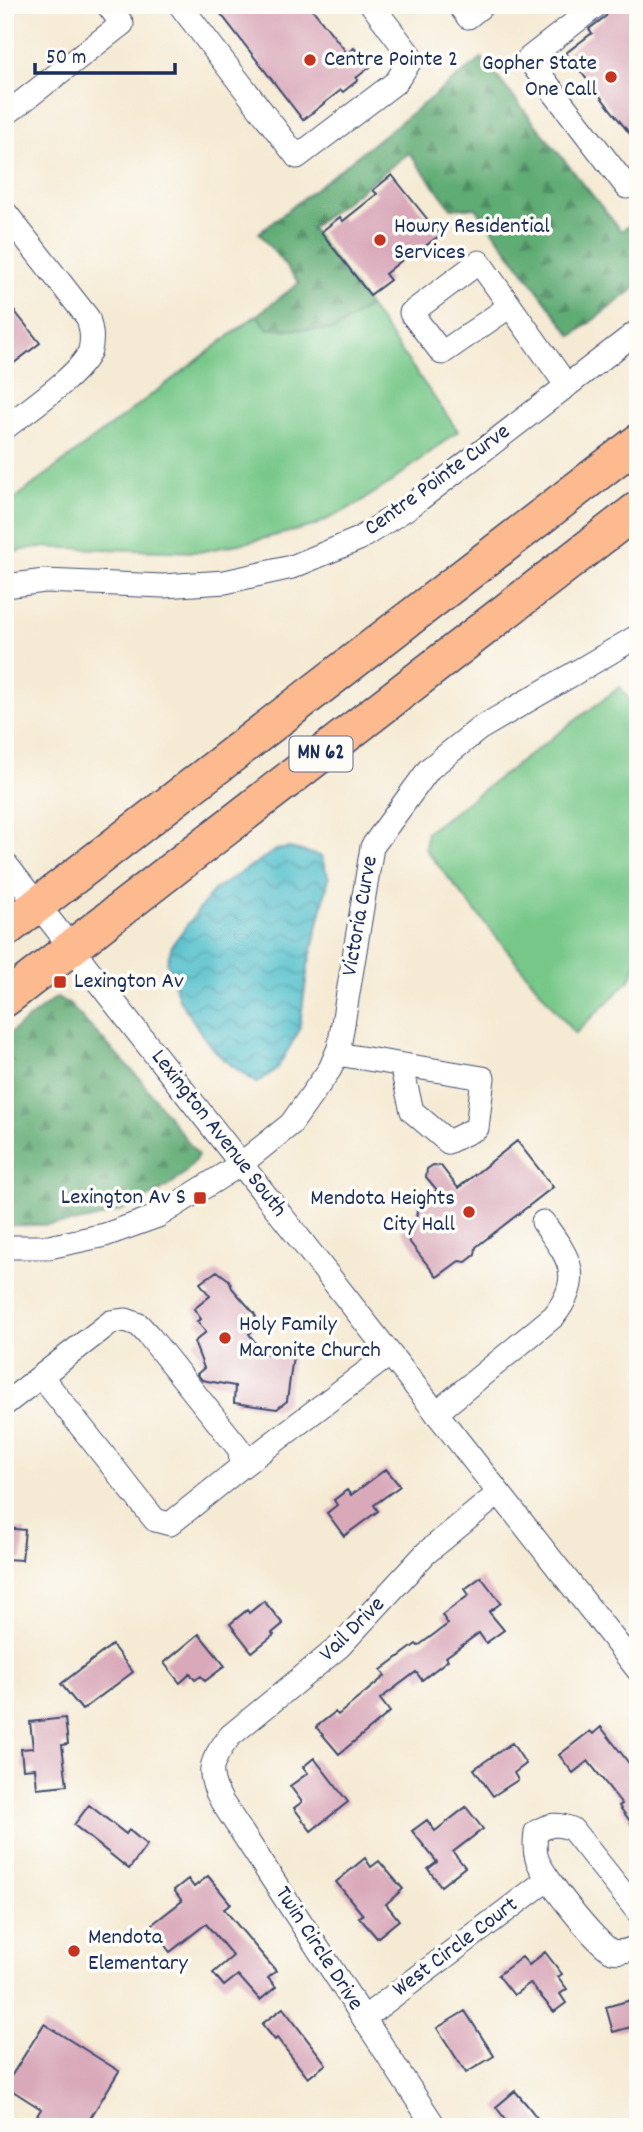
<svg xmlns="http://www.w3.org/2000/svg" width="643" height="2132" viewBox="0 0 643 2132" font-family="Dekko,sans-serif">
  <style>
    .green { fill: #76c788; stroke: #487b73; stroke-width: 2 }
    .forest { fill: url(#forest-firs); stroke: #3e6e69; stroke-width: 2 }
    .water { fill: url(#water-waves); stroke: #377895; stroke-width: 2 }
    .building { fill: #d9a8b9 }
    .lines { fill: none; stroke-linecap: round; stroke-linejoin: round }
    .minor-casing { stroke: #3c4b70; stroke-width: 25 }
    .highway-casing { stroke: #3c4b70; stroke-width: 38 }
    .minor { stroke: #fff; stroke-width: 23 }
    .highway { stroke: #fcba8e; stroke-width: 35 }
    .poi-dot { fill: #c8321e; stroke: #fdfcf7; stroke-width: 2.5 }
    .labels { text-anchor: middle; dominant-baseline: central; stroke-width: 7; stroke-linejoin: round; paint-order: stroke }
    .shield { fill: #fdfcf7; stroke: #5f6c8c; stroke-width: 2 }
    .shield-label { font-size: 21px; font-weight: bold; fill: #1b2f5e }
    .poi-label { font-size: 23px; fill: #1b2f5e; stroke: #fdfcf7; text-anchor: start }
    .street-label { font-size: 23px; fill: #1b2f5e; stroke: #fdfcf7 }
  </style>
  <defs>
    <pattern id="forest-firs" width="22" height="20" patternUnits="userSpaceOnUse" patternTransform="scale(1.75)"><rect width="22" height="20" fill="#60ac74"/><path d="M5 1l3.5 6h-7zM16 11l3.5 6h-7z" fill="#4e8c62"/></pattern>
    <pattern id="water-waves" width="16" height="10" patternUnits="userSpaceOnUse" patternTransform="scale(1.75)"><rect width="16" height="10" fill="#53c0cc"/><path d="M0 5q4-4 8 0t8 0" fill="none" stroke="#449ca9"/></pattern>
  </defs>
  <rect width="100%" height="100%" fill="#fdfcf7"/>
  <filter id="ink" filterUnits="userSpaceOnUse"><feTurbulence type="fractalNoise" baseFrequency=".0143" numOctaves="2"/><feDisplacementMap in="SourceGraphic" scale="14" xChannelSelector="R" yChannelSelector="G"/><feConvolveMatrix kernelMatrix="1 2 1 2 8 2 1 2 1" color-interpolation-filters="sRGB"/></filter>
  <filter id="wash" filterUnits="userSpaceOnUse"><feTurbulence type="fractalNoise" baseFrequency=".00686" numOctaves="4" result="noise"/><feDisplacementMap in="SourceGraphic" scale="28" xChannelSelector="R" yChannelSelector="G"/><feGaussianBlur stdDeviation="1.57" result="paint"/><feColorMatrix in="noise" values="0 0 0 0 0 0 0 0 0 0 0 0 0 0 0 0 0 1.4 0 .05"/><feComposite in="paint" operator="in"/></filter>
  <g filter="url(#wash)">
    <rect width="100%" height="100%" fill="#f5ead3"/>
    <path class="green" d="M369,306L458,431L390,483L354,506L314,526L253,541L199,552L37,547L5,554V506L257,315L268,329L335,330Z
      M620,687L638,712V963L629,981L575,1034L425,849L427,832Z"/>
    <path class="forest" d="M482,58L621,231L638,219V286L572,336L476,208H451L409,153L311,228L369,306L335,330L268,329L257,315L299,283L259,233Z
      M57,997L69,1004L139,1078L198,1155C188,1174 172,1184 154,1195C102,1224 64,1226 5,1225V1037Z"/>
    <path class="water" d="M290,848L321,856L329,878L308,966L299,1031L276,1070L256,1083L223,1059L207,1042L179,999L167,962L172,945L214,890L276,850Z"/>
    <g id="blocks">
      <path class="building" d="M214,5H309L347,53L354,48L370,67L356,78L358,80L343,92L341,90L303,120Z
        M611,5H638V144L566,53L592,33L589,29L606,16Z
        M392,175L440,235L420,250L418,247L385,274L390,280L370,295L321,232L340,217L343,221L377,194L373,190Z
        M5,299L40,343L5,370Z
        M517,1141L553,1187L476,1247L475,1255L466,1262L459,1261L437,1277L401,1231L416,1219L418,1204L437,1190L426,1177L427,1169L433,1165L441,1166L458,1188Z
        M217,1271L229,1280L232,1288L254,1313L260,1325L249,1334L263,1353L293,1356L287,1401L277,1409L234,1403L235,1386L202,1380L197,1374L204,1368L194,1342L206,1332L197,1321L201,1319L194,1309L210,1296L200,1283Z
        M386,1469L400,1486L374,1505L378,1511L344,1536L327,1513L337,1505L334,1500L347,1490L351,1495Z
        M5,1528L25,1530L22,1560L5,1559Z
        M481,1577L501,1603L489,1612L504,1630L486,1643L479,1633L446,1657L448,1660L422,1680L416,1672L380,1699L390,1712L339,1754L316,1727L335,1712L338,1715L385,1676L381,1670L416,1644L418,1646L448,1624L442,1615L469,1595L465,1589Z
        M264,1601L283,1624L272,1633L274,1635L252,1652L230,1624L247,1610L249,1613Z
        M199,1634L225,1666L205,1681L201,1676L195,1680L190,1674L180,1683L164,1663Z
        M112,1645L133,1672L82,1710L61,1684Z
        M65,1718L68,1744L62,1745L67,1785L37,1788L35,1768L23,1769L21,1749L33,1748L30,1722Z
        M601,1727L638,1775V1832L619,1806L622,1804L588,1761L573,1773L559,1755L590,1731L593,1734Z
        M512,1743L526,1764L514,1773L518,1780L493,1796L474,1769Z
        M314,1758L348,1802L311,1831L294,1808L302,1802L290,1786L308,1773L303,1767Z
        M89,1805L126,1834L129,1830L147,1845L129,1869L74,1825Z
        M466,1807L483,1829L453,1852L465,1867L441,1886L428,1869L437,1862L412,1831L427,1820L435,1831Z
        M365,1858L371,1867L379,1861L403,1889L386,1904L399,1920L377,1938L359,1917L363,1915L336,1882Z
        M208,1876L231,1904L224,1909L276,1971L268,1978L276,1987L260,2000L238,1975L224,1986L213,1973L233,1956L206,1924L170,1952L150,1926L182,1901L174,1890L188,1879L194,1887Z
        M545,1952L562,1974L558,1977L567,1989L560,1994L566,2003L554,2012L530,1983L514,1995L498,1975L522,1957L529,1965Z
        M638,1998V2025L613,2032L606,2007Z
        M283,2008L326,2064L308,2078L277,2038L275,2040L262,2024Z
        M465,2011L494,2056L466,2073L437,2028Z
        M44,2024L119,2071L85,2127H30L41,2109L5,2086Z
        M515,2091L527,2105L544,2127H511L496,2107Z"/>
    </g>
  </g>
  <g filter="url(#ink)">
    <use href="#blocks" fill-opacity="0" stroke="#3c4b70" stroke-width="2"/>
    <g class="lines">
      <g class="minor-casing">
        <path id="minor" d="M180,5L297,157L396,82L412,58L372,5
          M459,5L468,17L483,5
          M597,5L528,59L627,187L638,179
          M5,115L122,24L108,5
          M5,212L88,318C91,329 93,338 90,350C83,373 26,411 5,428
          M510,306L442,353L411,313L479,262L567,386
          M5,586L45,581L163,586L225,582L292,567L359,539L412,505L638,331
          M5,863L638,1670
          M337,1054L483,1078L477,1128L448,1142L412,1111L401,1065
          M5,1247H49L105,1235L158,1216L241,1164L291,1124L330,1069L339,1048L372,847L429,769L479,729L638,636
          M5,1404L111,1322L126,1320L139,1325L150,1337L240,1450L241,1467L170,1524L155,1520L41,1376
          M436,1413L554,1316C585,1276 568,1257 543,1222
          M241,1467L390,1354
          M638,1912L572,1829C557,1823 550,1824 536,1832C535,1841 534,1850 537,1859C542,1875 598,1946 612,1951C621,1953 631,1950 638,1945
          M364,2018L548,1879
          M435,2127L222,1802C205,1772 210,1762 230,1736L340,1646L426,1553L499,1493"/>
      </g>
      <g class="highway-casing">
        <path id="highway" d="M5,930L638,442
          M5,999L638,509"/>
      </g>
      <use href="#minor" class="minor"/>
      <use href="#highway" class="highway"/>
    </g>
  </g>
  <g class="poi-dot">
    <circle cx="310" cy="60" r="7"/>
    <circle cx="611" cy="77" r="7"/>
    <circle cx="380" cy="240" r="7"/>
    <rect x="53" y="975" width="14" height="14" rx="3.5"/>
    <rect x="193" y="1191" width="14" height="14" rx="3.5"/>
    <circle cx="469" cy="1212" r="7"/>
    <circle cx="225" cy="1338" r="7"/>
    <circle cx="74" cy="1951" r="7"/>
  </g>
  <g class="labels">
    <rect class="shield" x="289.5" y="736.5" width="63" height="35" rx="5"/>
    <g class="shield-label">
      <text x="321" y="754">MN 62</text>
    </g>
    <g class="poi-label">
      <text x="324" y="60">Centre Pointe 2</text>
      <text x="597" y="64" text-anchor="end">Gopher State<tspan x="597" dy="26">One Call</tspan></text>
      <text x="394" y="227">Howry Residential<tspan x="394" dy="26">Services</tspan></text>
      <text x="74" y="982">Lexington Av</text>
      <text x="186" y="1198" text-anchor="end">Lexington Av S</text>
      <text x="455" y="1199" text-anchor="end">Mendota Heights<tspan x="455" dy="26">City Hall</tspan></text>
      <text x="239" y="1325">Holy Family<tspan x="239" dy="26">Maronite Church</tspan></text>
      <text x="88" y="1938">Mendota<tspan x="88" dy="26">Elementary</tspan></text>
    </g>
    <g class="street-label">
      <text transform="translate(438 481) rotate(-36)">Centre Pointe Curve</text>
      <text transform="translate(361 916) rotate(-80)">Victoria Curve</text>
      <text transform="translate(218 1134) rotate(52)">Lexington Avenue South</text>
      <text transform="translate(353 1630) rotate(-45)">Vail Drive</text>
      <text transform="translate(456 1948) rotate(-37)">West Circle Court</text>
      <text transform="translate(318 1949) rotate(57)">Twin Circle Drive</text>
    </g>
  </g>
  <rect width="643" height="2132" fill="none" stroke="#fdfcf7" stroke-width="28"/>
  <path d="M35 63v10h140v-10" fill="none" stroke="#1b2f5e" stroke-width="3.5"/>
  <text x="46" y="63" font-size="21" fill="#1b2f5e" stroke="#fdfcf7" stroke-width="5" paint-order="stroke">50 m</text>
</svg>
